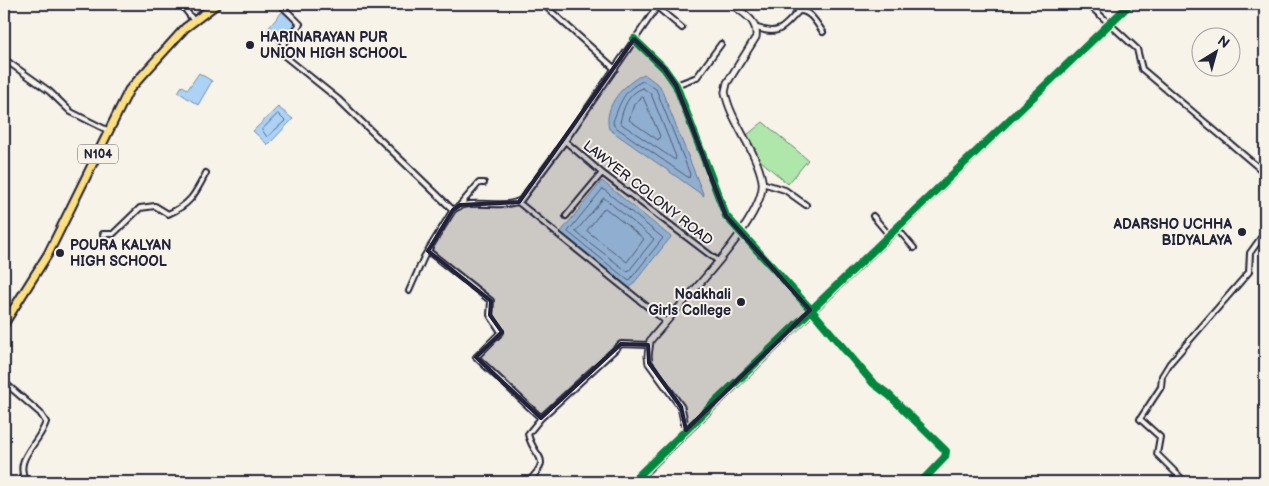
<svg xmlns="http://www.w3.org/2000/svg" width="1269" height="486" viewBox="0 0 1269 486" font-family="'Balsamiq Sans',sans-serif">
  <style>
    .green { fill: #afe6a9; stroke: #688472 }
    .water { fill: #acd2f5; stroke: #758cab }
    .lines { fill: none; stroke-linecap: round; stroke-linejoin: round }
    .shore { stroke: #596885; stroke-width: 1 }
    .street-casing { stroke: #22223b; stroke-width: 8 }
    .secondary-casing { stroke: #22223b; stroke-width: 9 }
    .highway-casing { stroke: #22223b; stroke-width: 11 }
    .street { stroke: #f7f3e8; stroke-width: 4 }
    .secondary { stroke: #f7f3e8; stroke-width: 5.5 }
    .highway { stroke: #fce080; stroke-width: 7 }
    .rail-casing { stroke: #22223b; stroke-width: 3 }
    .rail { stroke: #f7f3e8; stroke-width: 1; stroke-dasharray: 4; stroke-linecap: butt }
    .cycleway-casing { stroke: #f7f3e8; stroke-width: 11 }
    .cycleway { stroke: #00873e; stroke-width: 8 }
    .marked { fill: #22223b; fill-opacity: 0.2; stroke: #22223b; stroke-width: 4; stroke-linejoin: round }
    .poi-dot { fill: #22223b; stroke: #f7f3e8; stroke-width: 2 }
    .labels { text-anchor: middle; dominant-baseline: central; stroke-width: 4; stroke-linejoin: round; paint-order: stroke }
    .shield { fill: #f7f3e8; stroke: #62616f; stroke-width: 1 }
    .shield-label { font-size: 12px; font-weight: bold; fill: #22223b }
    .poi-label { font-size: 14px; font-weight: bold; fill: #22223b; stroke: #f7f3e8; text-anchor: start }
    .street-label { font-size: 14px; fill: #22223b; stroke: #f7f3e8 }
  </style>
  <rect width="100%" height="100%" fill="#f7f3e8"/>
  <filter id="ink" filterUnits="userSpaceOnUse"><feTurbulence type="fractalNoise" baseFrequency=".02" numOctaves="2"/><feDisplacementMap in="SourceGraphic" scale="10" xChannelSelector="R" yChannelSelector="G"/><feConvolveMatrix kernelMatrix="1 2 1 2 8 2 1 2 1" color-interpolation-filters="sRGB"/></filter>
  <g filter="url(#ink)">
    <path class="green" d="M763,122L808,160L788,184L754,155L747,135Z"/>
    <path class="water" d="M282,12L296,24L280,44L266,31Z
      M199,73L212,81L198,105L178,92L182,86L188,89Z
      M644,74L660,86L704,196L609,129C603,105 624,84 644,74Z
      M278,107L293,119L268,145L253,131Z
      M602,181L671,237L629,289L560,233Z"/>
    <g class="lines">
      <path class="shore" d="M643,81L656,89L690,174L689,178L614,126L613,122C620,103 624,89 643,81Z
        M643,88L651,94L676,157L675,160L620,123C623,108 628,93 643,88Z
        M643,97L660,136L658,140L629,120L634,104Z
        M278,114L285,121L267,137L262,130Z
        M603,189L663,238L629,281L568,232Z
        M604,198L654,239L628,272L576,232Z
        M605,208L644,239L627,262L587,231Z"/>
      <g class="street-casing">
        <path id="street" d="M181,4L194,21
          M280,4L300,24L279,49L282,54L338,99L453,210
          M543,4L615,69
          M1088,4L1137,49L1142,69L1265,173
          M657,7L682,28
          M757,28C781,36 783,27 799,11C810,10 817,24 823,32
          M634,39L664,68L676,85L726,216L813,312L873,383L889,395L946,451L945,457L921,482
          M4,59L49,91L71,112L109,131
          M676,85L697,77L721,44
          M565,141L602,173L718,261
          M762,183L785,190L806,205
          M518,202L665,321
          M460,205L479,183H484
          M566,216L602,173
          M873,216L889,235
          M897,228L914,248
          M103,234H113L140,208L155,206L168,214C191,204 195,194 206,173
          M428,251L491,301L490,315L501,332L476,357L541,418L621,344L649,345
          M409,291L424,257L453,210C471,196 501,211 521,200L565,141L659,4
          M4,382L40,413L46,422C38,446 13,458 26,482
          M528,482C554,456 534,460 528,434L541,418
          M632,482L1130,4
          M1185,482L1157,454L1160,437L1140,419L1161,387L1162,376L1170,363L1249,272L1250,253L1265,232"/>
      </g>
      <g class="secondary-casing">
        <path id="secondary" d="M686,430L681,407L649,363L648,356L650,341C674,309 769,218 762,180C756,149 731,123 725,92L727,83L756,37C758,20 743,13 731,4"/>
      </g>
      <g class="highway-casing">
        <path id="highway" d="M4,324L48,254L129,90L185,28L217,4"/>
      </g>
      <use href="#street" class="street"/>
      <use href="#secondary" class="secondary"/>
      <use href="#highway" class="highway"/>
      <g class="rail-casing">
        <path id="rail" d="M639,482L1135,4"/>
      </g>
      <use href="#rail" class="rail"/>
      <g class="cycleway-casing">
        <path id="cycleway" d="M634,39L664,68L676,85L726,216L813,312L873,383L889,395L946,451L945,457L921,482
          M632,482L1130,4"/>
      </g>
      <use href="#cycleway" class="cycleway"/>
    </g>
  </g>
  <path class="marked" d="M634,39L664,68L676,85L726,216L810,310L686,430L681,407L649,363L648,345L621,344L541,418L476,357L502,332L490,315L491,301L428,251L453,210L460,205L519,202Z"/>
  <g class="poi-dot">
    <circle cx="250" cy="45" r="5"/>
    <circle cx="1242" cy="232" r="5"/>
    <circle cx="60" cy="253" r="5"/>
    <circle cx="741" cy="302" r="5"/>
  </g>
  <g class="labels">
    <rect class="shield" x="78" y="144.5" width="40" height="19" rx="4"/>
    <g class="shield-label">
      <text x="98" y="154">N104</text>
    </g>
    <g class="poi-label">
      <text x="260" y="37">HARINARAYAN PUR<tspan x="260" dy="16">UNION HIGH SCHOOL</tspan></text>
      <text x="1232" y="224" text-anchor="end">ADARSHO UCHHA<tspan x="1232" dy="16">BIDYALAYA</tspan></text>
      <text x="70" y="245">POURA KALYAN<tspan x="70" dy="16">HIGH SCHOOL</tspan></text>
      <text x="731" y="294" text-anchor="end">Noakhali<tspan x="731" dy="16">Girls College</tspan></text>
    </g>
    <g class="street-label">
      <text transform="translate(648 193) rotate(38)">LAWYER COLONY ROAD</text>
    </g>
  </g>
  <rect width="1269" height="486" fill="none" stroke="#f7f3e8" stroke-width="20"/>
  <rect x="10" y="10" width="1249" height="466" fill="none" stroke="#22223b" stroke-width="2" filter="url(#ink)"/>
  <g transform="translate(1216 52) rotate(37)"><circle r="24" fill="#f7f3e8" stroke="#a29fa3"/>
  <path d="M0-4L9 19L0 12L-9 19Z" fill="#22223b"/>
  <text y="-8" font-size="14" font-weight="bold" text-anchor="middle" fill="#22223b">N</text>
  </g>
</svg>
